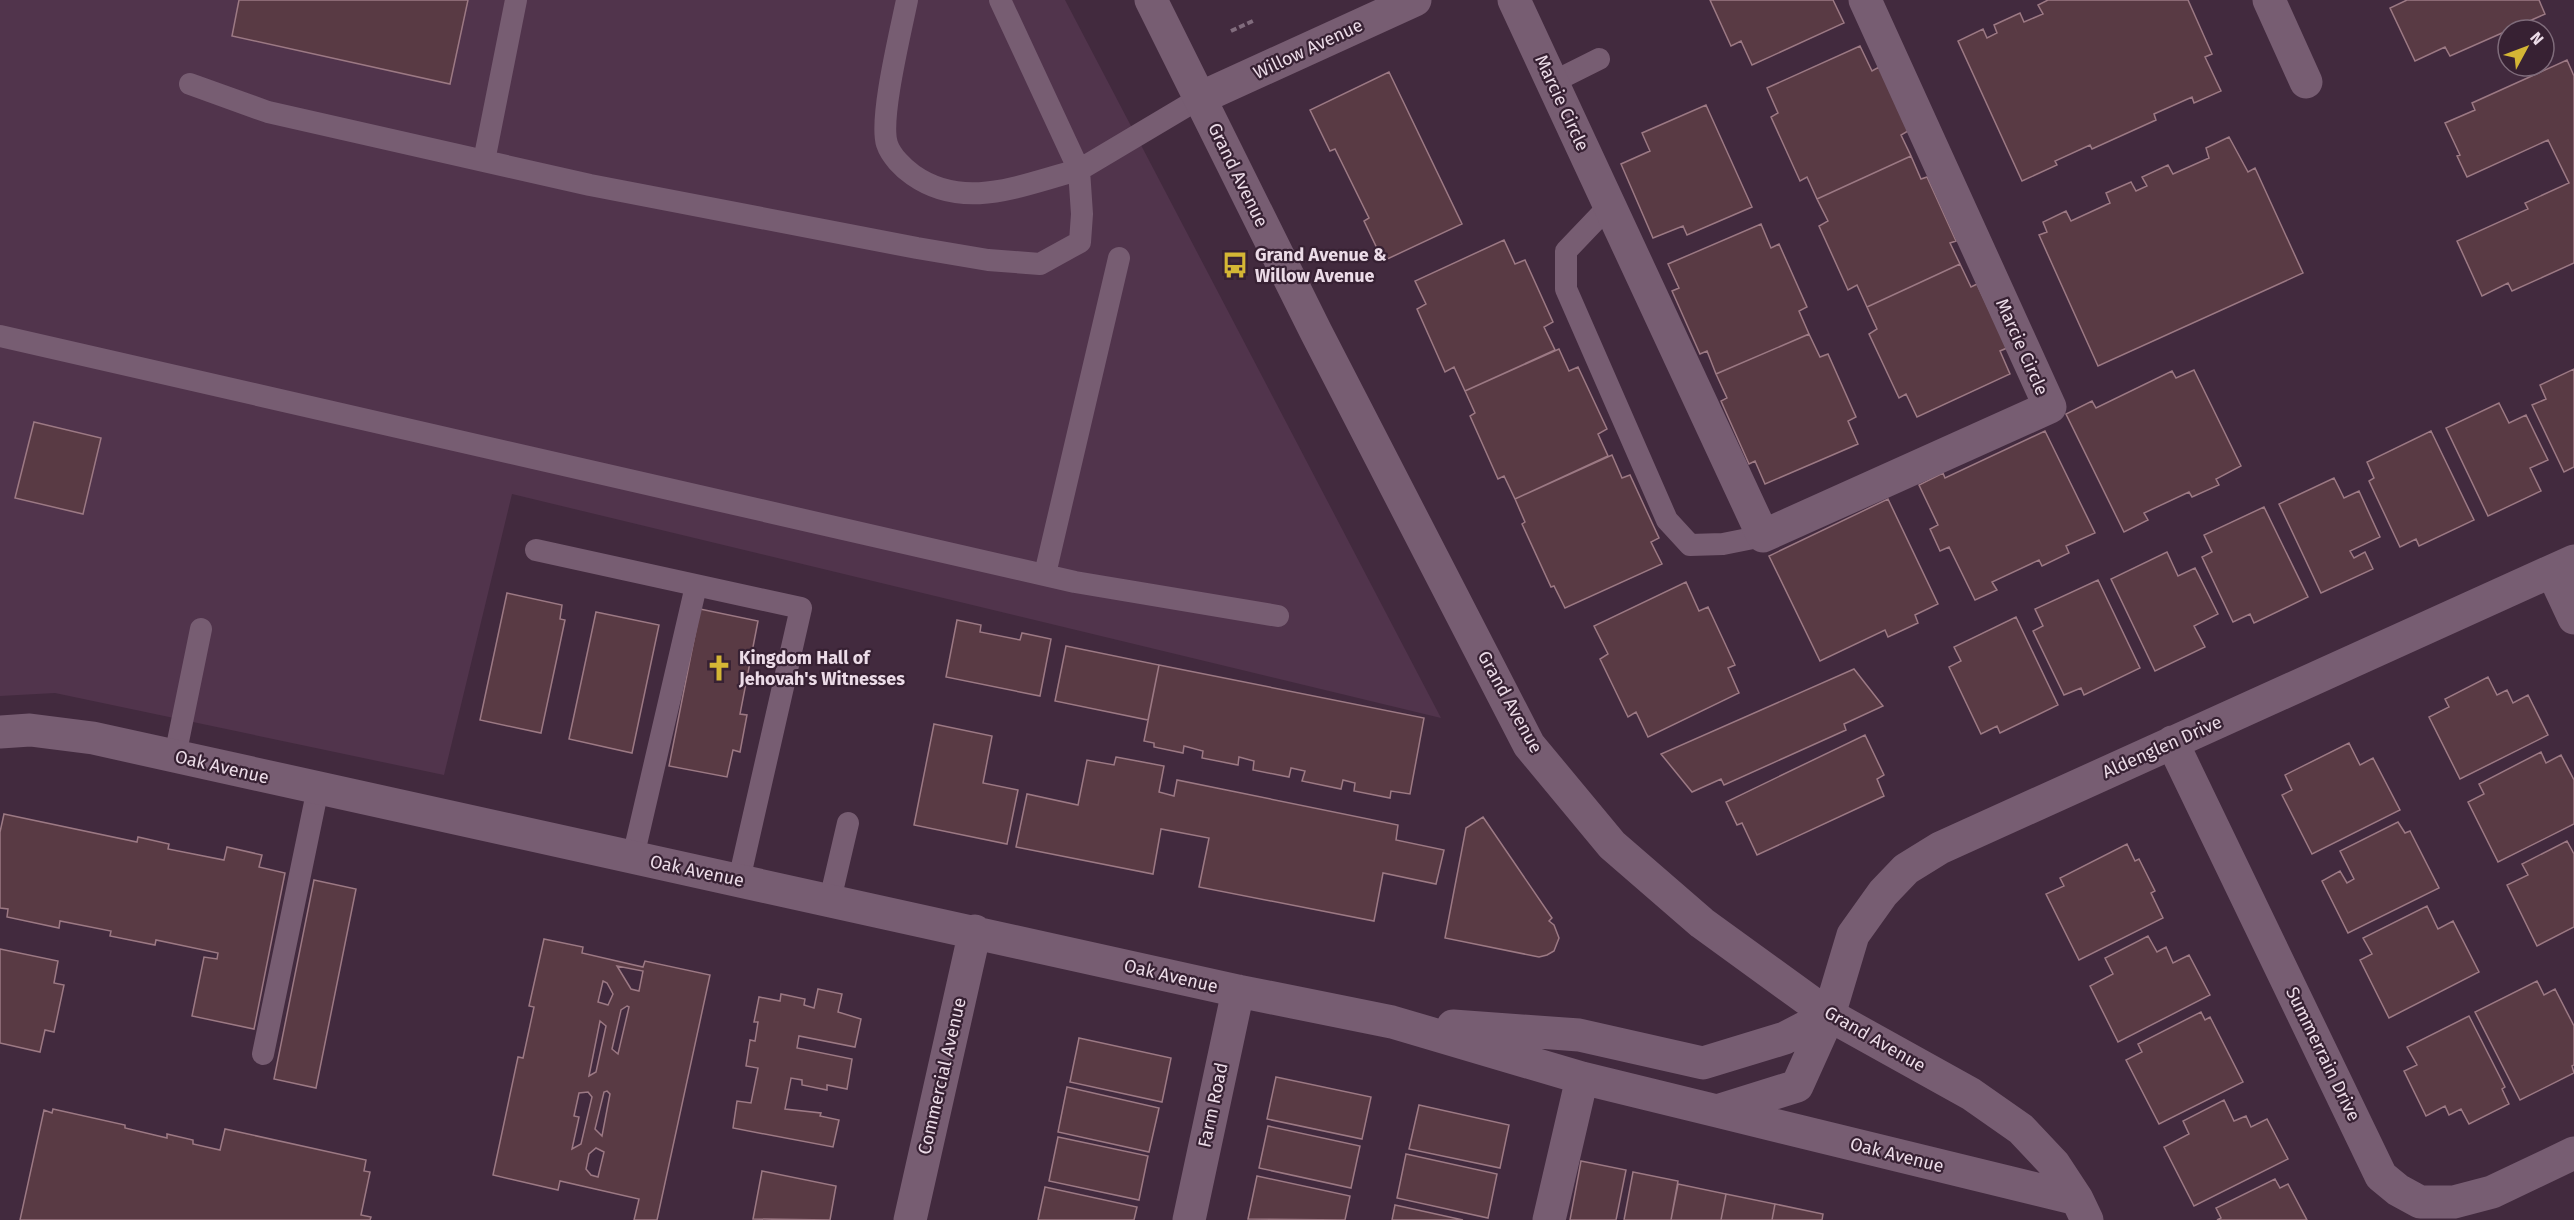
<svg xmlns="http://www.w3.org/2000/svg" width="2574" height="1220" viewBox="0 0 2574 1220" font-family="'Fira Sans',sans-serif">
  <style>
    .built { fill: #51344c }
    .building { fill: #593a44; stroke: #9c7984; stroke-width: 1.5; fill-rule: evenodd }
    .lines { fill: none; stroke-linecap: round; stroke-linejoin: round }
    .path { stroke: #816c7d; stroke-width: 4; stroke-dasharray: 6 3; stroke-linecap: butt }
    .service { stroke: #775d72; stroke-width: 22 }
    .minor { stroke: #775d72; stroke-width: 33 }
    .labels { text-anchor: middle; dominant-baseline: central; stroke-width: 4.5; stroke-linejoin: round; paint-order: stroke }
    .street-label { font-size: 18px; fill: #ecdce8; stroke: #372133 }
    .poi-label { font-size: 18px; font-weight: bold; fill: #ecdce8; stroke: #372133; text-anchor: start }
  </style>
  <rect width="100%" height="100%" fill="#422a3e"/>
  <path class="built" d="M0,0H1065L1441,718L512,494L444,775L55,693L0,696Z"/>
  <path class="building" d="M239,0H468L450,84L232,36Z
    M1710,0H1833L1844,23L1752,65L1741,41L1731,46Z
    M2048,0H2188L2212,54L2205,57L2221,91L2194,103L2192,97L2154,114L2156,120L2092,149L2090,145L2055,161L2057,165L2022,181L1958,41L1983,29L1987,38L1997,33L1994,25L2020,13L2024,22L2043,14L2038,5Z
    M2407,0H2539L2545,14L2450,56L2445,47L2415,61L2390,8Z
    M1860,46L1872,71L1879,67L1908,131L1901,135L1911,156L1817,199L1807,177L1800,181L1771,117L1778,113L1767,88Z
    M2567,60L2574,76V263L2512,291L2508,283L2482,296L2457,241L2528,209L2525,203L2569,183L2548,140L2467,177L2457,156L2460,155L2445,123L2475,110L2472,103Z
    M1389,72L1462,224L1383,261L1364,221L1369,218L1335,149L1330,151L1310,110Z
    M1706,105L1752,207L1687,235L1683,226L1653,238L1621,164L1650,151L1642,133Z
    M2229,137L2248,172L2255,168L2303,273L2098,366L2039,235L2047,232L2043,222L2066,211L2071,221L2110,203L2106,193L2131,182L2136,191L2147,186L2142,177L2168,165L2173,174L2209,158L2206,148Z
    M1911,156L1921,179L1927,177L1956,241L1950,243L1960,264L1867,307L1857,285L1848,290L1819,226L1828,221L1817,199Z
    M1761,224L1771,248L1779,244L1807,307L1799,311L1809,334L1716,374L1707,351L1700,354L1672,291L1679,288L1668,264Z
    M1504,240L1515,264L1525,260L1553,322L1544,327L1555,350L1465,391L1454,367L1445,372L1417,309L1426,304L1415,281Z
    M1960,264L1971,287L1977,284L2007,348L2000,351L2010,374L1917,417L1906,394L1899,398L1869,334L1877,329L1867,307Z
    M1809,334L1820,357L1828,354L1856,417L1848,421L1858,444L1765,484L1755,461L1749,464L1721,401L1727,398L1716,374Z
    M1559,349L1569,371L1578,367L1607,429L1598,434L1608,456L1515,499L1504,476L1498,479L1470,416L1475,413L1465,391Z
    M2574,369V467L2564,472L2532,405L2546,399L2540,385Z
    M2194,370L2241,466L2216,479L2219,485L2192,497L2189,492L2144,513L2148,520L2124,532L2066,414L2092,401L2096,408L2172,371L2176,378Z
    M2499,403L2509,423L2526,415L2548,460L2530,468L2541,491L2488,516L2446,428Z
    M34,422L101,438L83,514L15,498Z
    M2045,431L2095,533L2066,546L2069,553L2042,566L2039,560L1992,582L1997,590L1975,600L1949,547L1940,551L1930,529L1938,525L1919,485L1943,473L1945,478Z
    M2431,431L2474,520L2419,546L2416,539L2400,547L2369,481L2374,478L2367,462Z
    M1612,455L1622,478L1630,475L1659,538L1651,542L1662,564L1565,608L1554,586L1551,587L1522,524L1525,522L1515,499Z
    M2334,478L2344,498L2359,491L2380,537L2350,551L2354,558L2365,552L2373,569L2321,593L2279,504Z
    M1888,499L1938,604L1915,615L1918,623L1888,637L1885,630L1820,661L1769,556Z
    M2264,507L2308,597L2254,623L2250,614L2233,622L2202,557L2212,552L2204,535Z
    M2167,552L2178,576L2195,568L2218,614L2194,626L2205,647L2155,671L2111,579Z
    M2098,580L2140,668L2084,695L2081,688L2064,695L2033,631L2043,626L2035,609Z
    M1686,582L1699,611L1708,607L1735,665L1728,668L1739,693L1648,737L1636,712L1628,717L1600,659L1608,654L1594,626Z
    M507,593L562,605L560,619L565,620L541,733L480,720Z
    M700,609L758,621L740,714L747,715L740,752L733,750L727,777L669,766Z
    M596,612L659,625L632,753L569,739Z
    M2016,617L2058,705L2000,733L1997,726L1981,734L1949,667L1961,661L1954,647Z
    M957,620L981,625L980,632L1020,640L1022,633L1051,639L1040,696L946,677Z
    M1066,646L1159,665L1148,720L1055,701Z
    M1159,665L1424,718L1410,794L1391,791L1390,798L1354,791L1355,783L1343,780L1341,789L1302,781L1305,771L1291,768L1289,777L1253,770L1254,761L1239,757L1238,765L1202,758L1203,751L1184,746L1183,753L1154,747V743L1144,741Z
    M1854,669L1883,706L1844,724L1846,730L1724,785L1721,779L1692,792L1661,754Z
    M2488,677L2497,695L2507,690L2513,703L2528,695L2548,735L2460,779L2429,717L2449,707L2445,699Z
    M934,724L992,736L983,783L1018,790L1007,844L914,825Z
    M1865,735L1884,775L1877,779L1884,796L1757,855L1742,823L1737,825L1726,802Z
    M2349,743L2360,765L2373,758L2400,810L2312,854L2282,795L2292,790L2285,775Z
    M2541,752L2546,763L2561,755L2574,780V824L2498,862L2468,802L2484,794L2479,784Z
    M1116,757L1164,766L1159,792L1174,796L1177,780L1398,825L1396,840L1444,850L1436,884L1383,873L1374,921L1199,887L1209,838L1161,829L1153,874L1016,847L1027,794L1078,805L1087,760L1114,765Z
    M4,814L137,842L138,837L169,844L168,849L224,860L227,847L262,855L259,867L285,873L254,1029L192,1016L204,957L217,959L218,953L156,940L155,945L110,936L111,931L60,921L59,928L7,917L8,909L0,908V832Z
    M1483,817L1552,918L1549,921L1554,925L1559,938L1554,951L1547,955L1539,957L1445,938L1466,828Z
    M2398,822L2405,833L2410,831L2439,888L2348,933L2322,881L2340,871L2347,883L2354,879L2340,851Z
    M2567,841L2574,854V927L2537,946L2507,885L2528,875L2522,864Z
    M2127,844L2135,861L2139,859L2155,891L2151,893L2163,918L2079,960L2046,894L2064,886L2060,878Z
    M314,880L356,889L316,1088L274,1079Z
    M2427,906L2438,929L2453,921L2479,972L2389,1018L2360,960L2372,954L2363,938Z
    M2148,936L2157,952L2166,947L2173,963L2189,955L2210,995L2118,1042L2090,986L2113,974L2105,958Z
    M544,939L583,947L582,953L643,967L645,961L710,975L657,1220H634L639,1199L560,1181L558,1190L493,1175L518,1057L523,1058L534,1007L529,1006ZM617,966L643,971L639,991L631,989ZM603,981L607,983L613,994L608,1005L598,1002ZM627,1006L629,1007L618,1054L612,1049L621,1010ZM600,1021L606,1026L596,1072L589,1076ZM607,1091L610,1094L602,1136L595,1129L604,1092ZM588,1092L592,1097L581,1144L572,1149L579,1117L574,1116L579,1093ZM596,1148L604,1152L598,1177L591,1175L586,1169L589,1154Z
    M0,949L58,961L54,983L64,985L54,1032L45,1030L40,1052L0,1043Z
    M2537,981L2544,995L2555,989L2574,1026V1065L2572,1066L2574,1073L2520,1100L2475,1012Z
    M818,989L842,994L838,1012L861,1019L855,1047L799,1036L797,1048L852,1059L847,1089L827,1085V1090L802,1085V1080L791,1078L785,1109L821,1113L820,1116L839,1120L833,1147L733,1128L737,1101L751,1103L758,1068L746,1066L750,1040L755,1041L758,1022H754L759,997L780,1001L781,994L805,999L804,1005L814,1008Z
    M2201,1012L2205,1020L2210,1017L2243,1082L2159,1124L2126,1060L2142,1052L2138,1044Z
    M2469,1016L2505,1087L2502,1089L2509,1104L2469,1124L2461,1109L2449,1115L2445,1106L2426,1116L2404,1071L2417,1065L2407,1047Z
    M1079,1038L1171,1058L1162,1102L1070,1082Z
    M1276,1077L1371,1097L1362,1139L1267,1119Z
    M1067,1087L1159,1108L1149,1152L1058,1132Z
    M2224,1100L2234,1121L2246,1116L2251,1127L2267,1119L2288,1159L2194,1206L2164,1147L2189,1134L2183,1121Z
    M1419,1105L1509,1125L1500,1168L1409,1149Z
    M53,1109L125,1125V1128L167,1138V1134L193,1140V1144L220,1150L225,1129L366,1160L364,1171L370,1172L361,1215L371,1217L370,1220H20L44,1110L52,1113Z
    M1268,1126L1360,1146L1351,1188L1259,1168Z
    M1058,1137L1148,1156L1139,1200L1049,1181Z
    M1406,1154L1497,1174L1488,1218L1397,1198Z
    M1581,1161L1626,1170L1616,1220H1570Z
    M762,1171L836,1186L830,1220L753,1219Z
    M1633,1172L1678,1181L1671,1220H1624Z
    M1257,1176L1350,1196L1345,1220L1248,1219Z
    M2275,1179L2280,1188L2288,1184L2307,1220H2217L2221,1218L2216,1208Z
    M1678,1184L1726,1194L1721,1220H1671Z
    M1045,1187L1137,1207L1134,1220H1038Z
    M1726,1194L1775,1204L1772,1220H1721Z
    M1775,1204L1823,1214L1822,1220H1772Z
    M1395,1205L1463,1220H1392Z"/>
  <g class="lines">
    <path class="path" d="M1231,31L1255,20"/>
    <path class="service" d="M907,0C901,30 879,119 887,144C891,156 903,168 913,175C966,212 1022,184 1079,170L1000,0
      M1553,82L1599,59
      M190,84L268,112L590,185L917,248L988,260L1040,264L1080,242L1082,214L1079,170L1200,98
      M484,161L516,0
      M1609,206L1566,251V289L1667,520L1690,545L1723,544L1763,536
      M0,336L1075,582L1278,616
      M536,550L801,608L739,880
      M1045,574L1119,258
      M175,756L201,629
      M633,857L696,586
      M830,900L848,823
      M263,1054L318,788"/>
    <path class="minor" d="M1151,0L1316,332L1529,745L1612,845L1702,923L1829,1015L1971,1094L2021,1129L2054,1164L2077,1199L2087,1220
      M1514,0L1763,536L2050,407L1865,0
      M2269,0L2306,82
      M1200,98L1415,0
      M2552,571L2574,618
      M0,732L30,730L93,738L1238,991L1392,1022L1582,1078L1717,1111L1797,1086L1829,1015L1853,935L1883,893L1906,869L1940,848L2574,561
      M2172,742L2381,1176L2398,1190L2420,1202H2454L2492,1192L2574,1153
      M1453,1026L1579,1035L1703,1063L1785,1038L1829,1015
      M1717,1111L2077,1199
      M910,1220L975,931
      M1189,1220L1238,991
      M1549,1220L1582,1078"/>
  </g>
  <defs>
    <g id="bus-bare" transform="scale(2.07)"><path d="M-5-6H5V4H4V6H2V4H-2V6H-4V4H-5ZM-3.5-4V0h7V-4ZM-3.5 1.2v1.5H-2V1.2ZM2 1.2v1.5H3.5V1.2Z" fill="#d4b635" stroke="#372133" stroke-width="2.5" paint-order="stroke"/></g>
    <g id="church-bare" transform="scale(2.07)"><path d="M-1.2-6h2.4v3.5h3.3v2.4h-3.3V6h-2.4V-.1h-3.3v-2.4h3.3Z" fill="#d4b635" stroke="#372133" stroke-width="2.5" paint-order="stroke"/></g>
  </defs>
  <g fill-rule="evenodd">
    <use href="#bus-bare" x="1235" y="265"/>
    <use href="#church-bare" x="719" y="668"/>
  </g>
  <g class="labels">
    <g class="street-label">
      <text transform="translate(1308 49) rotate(-25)">Willow Avenue</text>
      <text transform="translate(1562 103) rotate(65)">Marcie Circle</text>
      <text transform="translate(1238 175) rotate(64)">Grand Avenue</text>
      <text transform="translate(2022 347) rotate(66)">Marcie Circle</text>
      <text transform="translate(1510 702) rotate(61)">Grand Avenue</text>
      <text transform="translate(2162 747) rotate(-24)">Aldenglen Drive</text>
      <text transform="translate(222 767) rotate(13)">Oak Avenue</text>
      <text transform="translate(697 871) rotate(12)">Oak Avenue</text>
      <text transform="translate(1171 976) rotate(13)">Oak Avenue</text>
      <text transform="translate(1875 1039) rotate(30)">Grand Avenue</text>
      <text transform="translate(2323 1054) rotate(64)">Summerrain Drive</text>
      <text transform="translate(942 1076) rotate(-77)">Commercial Avenue</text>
      <text transform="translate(1213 1105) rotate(-78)">Farm Road</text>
      <text transform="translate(1897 1155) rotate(14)">Oak Avenue</text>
    </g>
    <g class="poi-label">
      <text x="1255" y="255">Grand Avenue &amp;<tspan x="1255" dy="21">Willow Avenue</tspan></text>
      <text x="739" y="658">Kingdom Hall of<tspan x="739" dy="21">Jehovah's Witnesses</tspan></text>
    </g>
  </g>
  <g transform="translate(2526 48) rotate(49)"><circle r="28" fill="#372133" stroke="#7f6c7b" stroke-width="1.5"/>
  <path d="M0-4.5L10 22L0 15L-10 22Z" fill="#d4b635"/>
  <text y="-9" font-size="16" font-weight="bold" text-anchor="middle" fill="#ecdce8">N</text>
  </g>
</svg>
